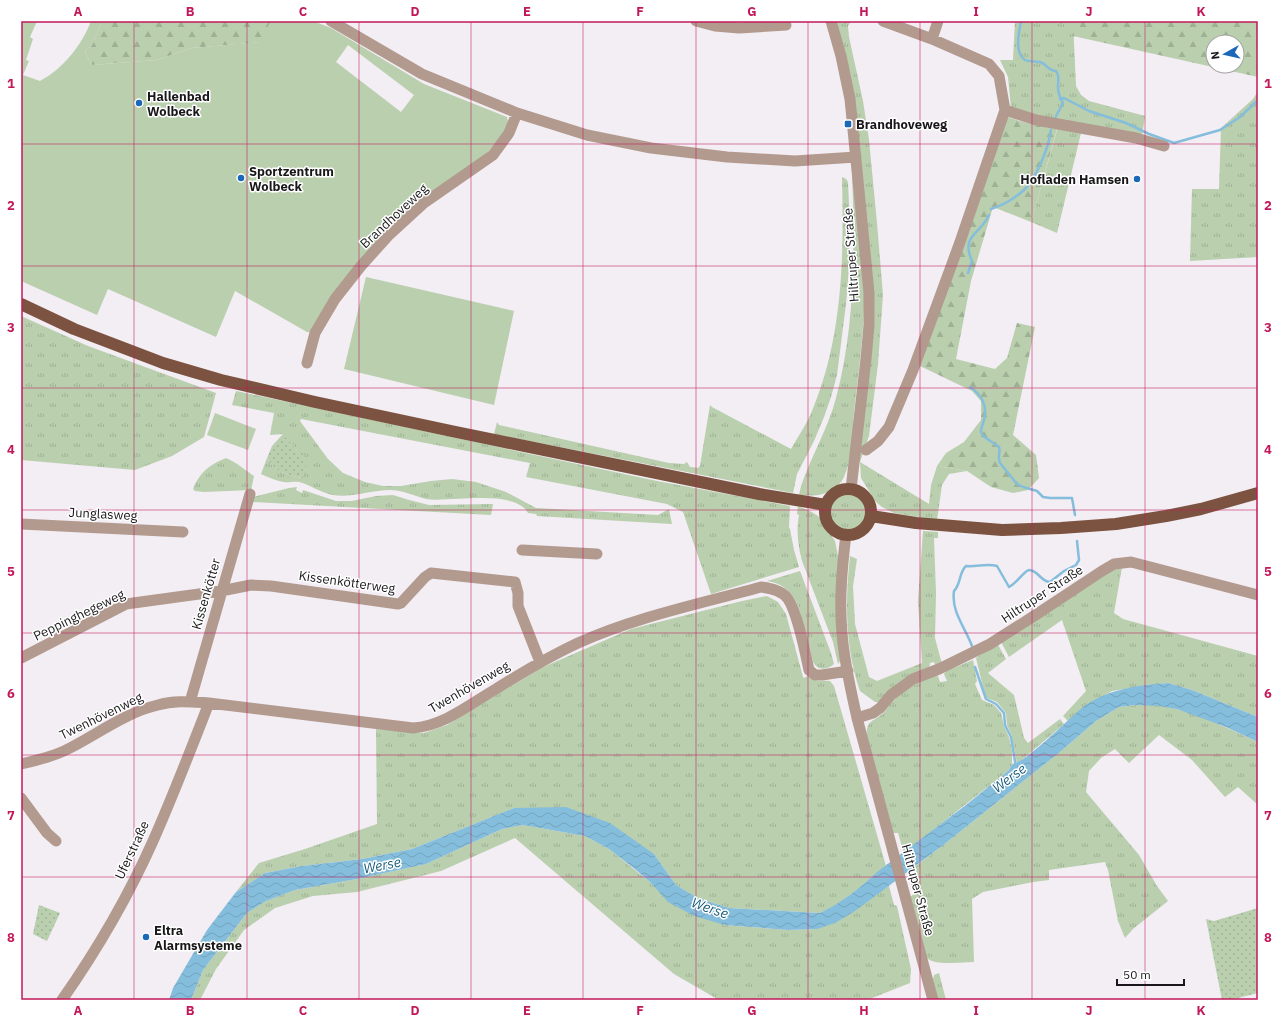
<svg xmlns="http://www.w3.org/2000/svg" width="1279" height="1021" viewBox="0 0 1279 1021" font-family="'IBM Plex Sans',sans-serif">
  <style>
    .grass { fill: url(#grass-tufts) }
    .forest { fill: url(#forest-firs); fill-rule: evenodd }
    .park { fill: url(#park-dots) }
    .pitch { fill: #b9cfae; fill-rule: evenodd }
    .water { fill: url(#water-waves) }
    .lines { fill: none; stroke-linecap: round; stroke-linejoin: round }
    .stream { stroke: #85bedc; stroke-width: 2.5 }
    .minor { stroke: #b29a8f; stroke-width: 11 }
    .major { stroke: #7c5340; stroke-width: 12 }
    .grid { fill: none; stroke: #c2185b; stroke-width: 1; stroke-opacity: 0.55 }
    .poi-dot { fill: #1a68b7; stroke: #fff; stroke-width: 1.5 }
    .labels { text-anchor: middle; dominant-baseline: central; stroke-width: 3; stroke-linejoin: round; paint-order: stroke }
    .poi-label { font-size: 13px; font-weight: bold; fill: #191719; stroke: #fff; text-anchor: start }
    .street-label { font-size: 13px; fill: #191719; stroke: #fff }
    .water-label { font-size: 14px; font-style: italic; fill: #185e7c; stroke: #fff }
    .neatline { fill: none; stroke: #c2185b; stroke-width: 1.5 }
    .grid-label { font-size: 13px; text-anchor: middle; font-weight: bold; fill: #c2185b }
  </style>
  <defs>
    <pattern id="grass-tufts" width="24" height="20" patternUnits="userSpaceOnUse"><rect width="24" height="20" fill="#b9cfae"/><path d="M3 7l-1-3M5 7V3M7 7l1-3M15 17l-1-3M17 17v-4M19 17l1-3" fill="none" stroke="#9eb195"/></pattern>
    <pattern id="forest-firs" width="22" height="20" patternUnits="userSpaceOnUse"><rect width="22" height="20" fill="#b9cfae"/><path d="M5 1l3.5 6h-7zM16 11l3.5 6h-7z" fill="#9eb195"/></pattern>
    <pattern id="park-dots" width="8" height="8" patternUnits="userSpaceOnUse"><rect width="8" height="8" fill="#b9cfae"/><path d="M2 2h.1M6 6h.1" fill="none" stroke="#9eb195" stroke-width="1.8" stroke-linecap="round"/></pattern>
    <pattern id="water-waves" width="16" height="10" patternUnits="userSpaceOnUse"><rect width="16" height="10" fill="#85bedc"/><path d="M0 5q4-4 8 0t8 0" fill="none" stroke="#72a3bc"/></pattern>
  </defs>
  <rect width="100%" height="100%" fill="#f3edf4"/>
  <path class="grass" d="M839,21H851L848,26L849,37L863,101L869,140L877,223L883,295L878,364L869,436L860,462L929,504L931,485L937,466L967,471L949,474L942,485L937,520L894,513L882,507L876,502L861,478L860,462H858L872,330L837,24Z
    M1015,21H1073L1076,86L1081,95L1089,101L1145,116L1142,136L1081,133L1057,233L1031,222L1059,123L1011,108L1008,77L1000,60H1013Z
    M1258,91V257L1190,261L1192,189H1219L1221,128L1253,99Z
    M852,175L855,182C859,223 865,265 864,306C863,341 858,377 854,412C852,433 853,458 844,477C835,495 816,497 799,495L801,486C811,456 828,429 836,398C855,328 855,247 852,175Z
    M842,177L846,179L848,182L850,227L849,268L846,304L837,375L831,397L824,417L814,441L797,474L793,493L494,434L497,422L499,425L669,463L684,464L687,462L690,467L698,468L700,466L710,405L712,407L791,449C798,436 807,424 812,411C843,337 844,256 842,177Z
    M21,316L88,346L216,393L204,437L172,456L135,470L21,460Z
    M236,391L657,481L790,506L789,527L790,529L794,550L799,567L711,594L683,512L667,504L526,477L530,463L301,419L300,421L328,459L343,473L365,482L383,486H401L431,481L452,479L476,482L506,492L536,508L658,515L669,509L672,524L537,516L536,514L528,513C515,488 449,503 426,499C414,496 403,490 390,490C371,490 352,498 333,495C321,493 311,485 299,482C294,481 288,483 284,482C276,481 268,477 261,474L267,458C275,472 288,475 302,478L298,452L294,446L283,434L270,435L274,413L232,405Z
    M226,458C236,462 245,470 254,476L251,490L204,492L195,491L193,489C199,473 210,464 226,458Z
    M297,487L296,490L302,493L303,490L336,501H352L376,496L393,495L409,500L429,505L493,504L491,515L252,502L253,497L289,488Z
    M830 512a18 18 0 1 1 36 0a18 18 0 1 1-36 0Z
    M798,506L810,511L818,516L835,541L838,556L841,660L838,664L833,642L802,561C798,545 796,531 799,515L797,514Z
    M923,531L938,532V538H934L936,593L935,638L942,664L935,665L934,662L930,663L929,670L878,702H875L860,691C845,648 845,601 850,556L857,559L853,586L855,624L869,677L877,681L922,663L918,601Z
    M1122,567L1114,613L1123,619L1258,656V717L1192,690L1168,683L1148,685L1112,691L1084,707L1068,721L1063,716L1086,691L1062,620L1009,657L1000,640L1115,568Z
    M800,571L831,653L834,664C827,670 818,671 813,662C811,651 808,640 805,629C799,606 794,585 767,581Z
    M767,596L778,602L786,614L803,677L804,678L808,676C817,683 820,680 830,681L834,686L886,866C867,880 841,906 819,913L729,908L713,903L696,897L676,885L654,854L514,808L412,849L362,859L302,866L265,873L236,892L259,863L305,849L377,824L376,729L424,733L447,725L541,668L631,629L742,601Z
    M997,643L1006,659L988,673L1014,695L1024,738L1028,743L1060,719L1064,724L1017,764L1012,736L1007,725L1006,713L997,702L987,698L985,695L976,658Z
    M973,660L977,681L975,684L982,700L994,705L1001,713L1004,726L1009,737L1012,751V764L1009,770L904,853L898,833H893L867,735C866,719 875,722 884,712C887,709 889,705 891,703C904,689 919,682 936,674L938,676L940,682L947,681L944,674L946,671Z
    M1136,705C1150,705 1164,705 1177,709C1205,717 1232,730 1258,742V805L1238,787L1225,797L1192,760L1159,735L1129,763L1115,749L1101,758L1089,771L1086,792L1139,855L1157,886L1168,901L1133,929L1125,938L1118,921L1108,870L1105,862L1049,870V880L1033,882L983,892L972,899L974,962C963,962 934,966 927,958L910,897L914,894L908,872L942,846L1060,752L1096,721L1119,707Z
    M523,825L585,836L609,849L651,883L725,925L788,930L817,929L889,886L894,905L897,906L911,969L910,983L867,1000H719L674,974L515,838L441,871L357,892L313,896L275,908L244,930L216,969L200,1000H191L203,970L247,913L266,901L295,890L357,879L426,864L502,829Z
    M939,973L946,1000H938L933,980L934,975Z"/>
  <path class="forest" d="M102,21H271L261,42L192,48L157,60L92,65L85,52L92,45Z
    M1073,21H1258V77L1073,36ZM1213,42H1237V66H1213Z
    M1007,117L1034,125L1057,129L1031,222L993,207L971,281L956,359L995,369L1007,358L1017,323L1035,327L1013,435L1036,455L1039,478L1028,490L1013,493L991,487L967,471L937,466L946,453L964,442L981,420V401L972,391L920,366Z"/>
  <path class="park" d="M283,434L294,446L298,452H304L306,469L302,478C287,475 275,472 267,458L272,446Z
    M39,905L60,913L47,941L33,934Z
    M1258,908V993L1230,1000H1222L1206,919L1214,921Z"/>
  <path class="pitch" d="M23,21H37L30,37L33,39L26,60L29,61L23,75L40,81C63,69 82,45 91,21H102L92,45L85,52L92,65L157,60L192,48L260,42L271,21H313L331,28L424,84L507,117L508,122L504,133L488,152L388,236L315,333L307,332L235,291L216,337L108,289L97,315L21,281V31ZM348,45L414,95L401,112L336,62Z
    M366,277L514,311L494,405L344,369Z
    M215,413L256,429L248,450L207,435Z"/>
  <path class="water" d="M1168,683L1192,690L1258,717V742L1226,727L1177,709L1159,706L1136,705L1119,707L1096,721L1060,752L942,846L882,891L855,911L835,923L817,929L788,930L725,925L694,916L668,902L651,883L636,870L609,849L585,836L523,825L502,829L426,864L357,879L295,890L266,901L247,913L203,970L191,1000H169L173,988L207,930L236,892L265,873L302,866L362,859L412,849L514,808L566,807L610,823L654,854L676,885L696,897L713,903L729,908L819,913C836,907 864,885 877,872L966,805L1009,770L1012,764C1026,763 1069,718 1083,707C1108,689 1138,685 1168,683Z"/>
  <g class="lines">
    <path class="stream" d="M1021,21C1019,32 1014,53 1025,60C1029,62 1036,61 1040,62C1048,64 1046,70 1056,71C1060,76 1058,80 1058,87C1058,93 1060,98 1063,103L1054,120
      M1060,99L1064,98L1089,111L1126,123L1149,134L1174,143L1220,130L1240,117L1258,100
      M991,209C1003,205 1014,199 1024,190C1036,179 1049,147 1051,130
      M968,273L972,261C960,235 981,234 989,215
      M970,387C981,394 988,406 984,420C983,424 981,427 981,432L983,436L999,447C1001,452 997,456 1000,463L1017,484L1023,487L1037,491L1043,497L1050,498H1072L1075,515
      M972,646C965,627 951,612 954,591C961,584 959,572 966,566C977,567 987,563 997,566L1009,587C1016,584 1024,571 1029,570C1038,570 1041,582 1050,582L1064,571L1076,565L1079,560L1077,541
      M975,667L986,699L996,704L1004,713L1005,725L1011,737L1016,767"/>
    <path class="minor" d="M331,21L422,74L517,113L587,135L651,148L727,157L795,161L856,157
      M696,21L715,26L739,28L786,25
      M831,21L841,56L850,99L869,293V325L866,359L851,489
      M883,21L932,39L989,64L999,76L1005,110
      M932,39L938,21
      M307,363L315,333L335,299L361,266L388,236L424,203L493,155L509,133L517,113
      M866,450L878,441L889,427L913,370L960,242L1005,110L1036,120L1136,138L1164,146
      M21,524L183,532
      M846,534C842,568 839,600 842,633C844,662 851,691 857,718L933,1000
      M522,550L597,554
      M21,658L126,604L221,591L251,585L271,586L398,604L401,603L425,577L431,573L515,582L518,593V606L540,662
      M190,702L250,494
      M857,718L873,713L880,708L891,695L913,679L939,669L990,644L1037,614L1102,571L1114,564L1131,562L1258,595
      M21,764C38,760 55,756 70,748C99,733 127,712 158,705C175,700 192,702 209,703L413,728C444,726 470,704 496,689C523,672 550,656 578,643C636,617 699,604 761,587C770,588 782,590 788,599C798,614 805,652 809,670L815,675H822L848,671
      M21,798L47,833L56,841
      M62,1000C97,950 128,897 153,841C173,796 191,749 209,703"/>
    <path class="major" d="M21,304L74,329L163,363L221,380L315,402L456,432L759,494L826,505
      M825 512a23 23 0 1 1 46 0a23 23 0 1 1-46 0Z
      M871,516L916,523L1002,530L1061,528L1116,524L1166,516L1201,509L1258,493"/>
  </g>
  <path class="grid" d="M134,21V1000M247,21V1000M359,21V1000M471,21V1000M583,21V1000M696,21V1000M808,21V1000M920,21V1000M1032,21V1000M1145,21V1000M21,144H1258M21,266H1258M21,388H1258M21,510H1258M21,633H1258M21,755H1258M21,877H1258"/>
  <g class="poi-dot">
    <circle cx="139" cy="103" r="4"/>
    <rect x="844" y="120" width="8" height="8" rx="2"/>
    <circle cx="241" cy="178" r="4"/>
    <circle cx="1137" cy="179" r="4"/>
    <circle cx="146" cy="937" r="4"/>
  </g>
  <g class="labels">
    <g class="poi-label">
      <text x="147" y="96">Hallenbad<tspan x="147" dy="15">Wolbeck</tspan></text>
      <text x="856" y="124">Brandhoveweg</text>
      <text x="249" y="171">Sportzentrum<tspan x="249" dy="15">Wolbeck</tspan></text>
      <text x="1129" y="179" text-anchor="end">Hofladen Hamsen</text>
      <text x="154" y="930">Eltra<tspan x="154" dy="15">Alarmsysteme</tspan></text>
    </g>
    <g class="street-label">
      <text transform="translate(394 216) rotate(-43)">Brandhoveweg</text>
      <text transform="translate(851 255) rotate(-94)">Hiltruper Straße</text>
      <text transform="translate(103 514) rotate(3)">Junglasweg</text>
      <text transform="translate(347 582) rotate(8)">Kissenkötterweg</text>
      <text transform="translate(206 594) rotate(-74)">Kissenkötter</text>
      <text transform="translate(1042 594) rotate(-33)">Hiltruper Straße</text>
      <text transform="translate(79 615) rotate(-26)">Peppinghegeweg</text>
      <text transform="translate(469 687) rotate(-30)">Twenhövenweg</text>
      <text transform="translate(101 716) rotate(-26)">Twenhövenweg</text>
      <text transform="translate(132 850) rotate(-65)">Uferstraße</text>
      <text transform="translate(918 890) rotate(75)">Hiltruper Straße</text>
    </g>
    <g class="water-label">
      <text transform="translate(1009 778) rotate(-37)">Werse</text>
      <text transform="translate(382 865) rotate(-11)">Werse</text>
      <text transform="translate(710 908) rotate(19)">Werse</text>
    </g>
  </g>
  <rect width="1279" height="1021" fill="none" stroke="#ffffff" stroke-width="44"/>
  <g transform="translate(1225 54) rotate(262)"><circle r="19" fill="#ffffff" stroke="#a3a2a3"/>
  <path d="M0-3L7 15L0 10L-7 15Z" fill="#1a68b7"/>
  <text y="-6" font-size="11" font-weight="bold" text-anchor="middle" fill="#191719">N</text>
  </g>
  <path d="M1117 979v6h67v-6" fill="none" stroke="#191719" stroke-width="2"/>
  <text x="1123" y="979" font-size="12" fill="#191719" stroke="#ffffff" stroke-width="3" paint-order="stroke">50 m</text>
  <rect x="22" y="22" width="1235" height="977" class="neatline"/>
  <g class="grid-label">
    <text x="78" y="16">A</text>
    <text x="190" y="16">B</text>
    <text x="303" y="16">C</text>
    <text x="415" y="16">D</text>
    <text x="527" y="16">E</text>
    <text x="640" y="16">F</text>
    <text x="752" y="16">G</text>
    <text x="864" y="16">H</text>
    <text x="976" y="16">I</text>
    <text x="1089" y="16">J</text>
    <text x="1201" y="16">K</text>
    <text x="11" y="88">1</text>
    <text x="1268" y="88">1</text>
    <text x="11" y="210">2</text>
    <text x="1268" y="210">2</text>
    <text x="11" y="332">3</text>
    <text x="1268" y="332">3</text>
    <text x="11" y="454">4</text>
    <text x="1268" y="454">4</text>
    <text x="11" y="576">5</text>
    <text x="1268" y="576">5</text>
    <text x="11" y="698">6</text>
    <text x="1268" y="698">6</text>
    <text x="11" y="820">7</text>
    <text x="1268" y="820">7</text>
    <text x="11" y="942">8</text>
    <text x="1268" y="942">8</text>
    <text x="78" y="1015">A</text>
    <text x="190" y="1015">B</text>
    <text x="303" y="1015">C</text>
    <text x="415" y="1015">D</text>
    <text x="527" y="1015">E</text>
    <text x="640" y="1015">F</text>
    <text x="752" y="1015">G</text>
    <text x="864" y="1015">H</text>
    <text x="976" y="1015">I</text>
    <text x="1089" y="1015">J</text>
    <text x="1201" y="1015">K</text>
  </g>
</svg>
